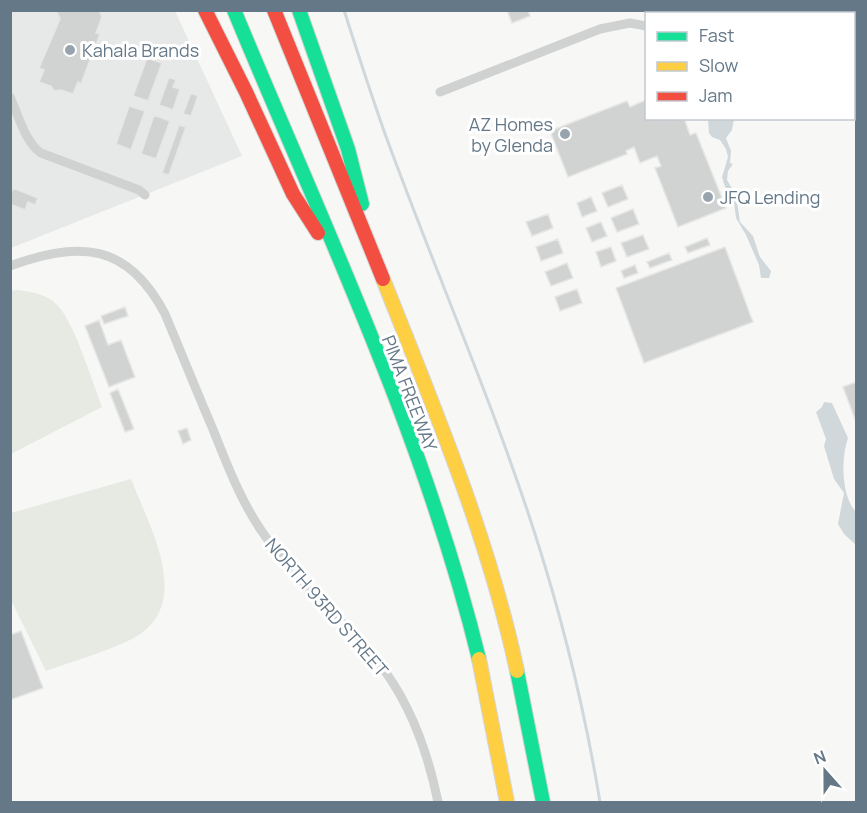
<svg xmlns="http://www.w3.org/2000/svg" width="867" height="813" viewBox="0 0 867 813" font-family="Manrope,sans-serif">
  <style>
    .built { fill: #e7e9e8 }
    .green { fill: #e6eae3 }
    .water { fill: #d0d8dc }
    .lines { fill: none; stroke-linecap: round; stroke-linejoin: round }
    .stream { stroke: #d0d8dc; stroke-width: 3 }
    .building { fill: #d1d3d3; stroke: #e6e6e5; stroke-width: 1.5 }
    .fast-casing { stroke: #d4d5d5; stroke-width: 16 }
    .slow-casing { stroke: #d4d5d5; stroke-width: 16 }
    .jam-casing { stroke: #d4d5d5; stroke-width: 16 }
    .street { stroke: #d0d2d2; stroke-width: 9 }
    .fast { stroke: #16e098; stroke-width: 14 }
    .slow { stroke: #ffcf43; stroke-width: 14 }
    .jam { stroke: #f24e42; stroke-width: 14 }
    .poi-dot { fill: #97a4ae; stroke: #fff; stroke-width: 2 }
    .labels { text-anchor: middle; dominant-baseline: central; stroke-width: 6; stroke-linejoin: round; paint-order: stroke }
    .poi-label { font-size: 18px; fill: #647888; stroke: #fff; text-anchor: start }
    .street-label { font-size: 18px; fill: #647888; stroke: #fff }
  </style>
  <rect width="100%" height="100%" fill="#f7f7f5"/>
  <path class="built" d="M11,11H175L242,156L11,248Z"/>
  <path class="green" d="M18,290C32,292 47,294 57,305C75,323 92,382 102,407L11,454L10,291Z
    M131,479C149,526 196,606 132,639C105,652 74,661 46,671L11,600V513Z"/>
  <path class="water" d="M701,119H734L732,130L726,138L731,151L730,163L733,164L728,171L727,180L736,195L740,222L753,236L760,257L771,271L769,278H761L759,265L746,235L736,218L733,194L725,187L722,177L728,157L726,149L720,140L712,137L709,133L708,119L703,121Z
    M824,402L832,403L848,438C841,458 841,496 856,512V575L855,544L844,534L838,524L844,493L834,479L824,446L826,439L816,412L822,407Z"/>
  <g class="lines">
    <path class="stream" d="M344,10C357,51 370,91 384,131C433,266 491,397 535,534C563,621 585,712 600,802"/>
  </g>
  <path class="building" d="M56,10H99L102,17L96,33L100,34L81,84L78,82L73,94L61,90L54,91L51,86L39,82L44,70L39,68L60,19Z
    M507,10H528L530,16L512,23Z
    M147,58L162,63L148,101L133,96Z
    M169,77L176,80L173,87L180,89L173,110L159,105Z
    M191,93L198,96L191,116L183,114Z
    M646,100V118H684L690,135L696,133L726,208L678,227L655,168L661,166L657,156L640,163L634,147L626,151L627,154L568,177L550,131L627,101L630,107Z
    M129,106L145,111L131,150L116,144Z
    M154,115L170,121L156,159L141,154Z
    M179,125L186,127L169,175L162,173Z
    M622,185L628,199L608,207L602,193Z
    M13,188L38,198L35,205L28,202L25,210L10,204V196Z
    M591,197L597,211L582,217L577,203Z
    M633,209L639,224L617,232L611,218Z
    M548,214L553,228L532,236L526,222Z
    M601,222L607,236L592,242L586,228Z
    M643,235L649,249L627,257L621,243Z
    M707,238L710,245L688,253L685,247Z
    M558,239L563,253L541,261L536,247Z
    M611,247L616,261L601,267L596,252Z
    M725,247L753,322L644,363L616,288Z
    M669,253L672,260L650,268L647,262Z
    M567,263L573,278L551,286L545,272Z
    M635,265L638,273L624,278L621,271Z
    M577,289L582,303L560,311L555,297Z
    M125,307L128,316L104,324L101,316Z
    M99,320L108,345L121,340L135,377L109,387L85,326Z
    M856,382V422L843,387Z
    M118,389L134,429L125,432L110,393Z
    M187,428L191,440L183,444L178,431Z
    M21,631L43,688L10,700V635Z"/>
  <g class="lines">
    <g class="fast-casing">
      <path id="fast" d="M234,10C322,223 424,434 479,659
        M299,10L348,149L362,204
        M517,671L543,802"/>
    </g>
    <g class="slow-casing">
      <path id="slow" d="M383,279C434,408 488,535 517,671
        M479,659L507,802"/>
    </g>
    <g class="jam-casing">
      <path id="jam" d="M205,10L246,92L293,194L318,233
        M274,10L383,279"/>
    </g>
    <path class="street" d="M854,15L856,13
      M440,92L600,29L630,23L646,26
      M10,97C18,114 25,142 41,153L139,190L145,195
      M10,266C79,240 128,243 165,314C181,352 196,390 212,427C227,464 240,500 263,533C295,581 341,617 378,662C410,702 428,753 438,802"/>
    <use href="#fast" class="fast"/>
    <use href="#slow" class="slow"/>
    <use href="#jam" class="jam"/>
  </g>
  <g class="poi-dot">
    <circle cx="70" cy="50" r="6"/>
    <circle cx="565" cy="134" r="6"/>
    <circle cx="708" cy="197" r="6"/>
  </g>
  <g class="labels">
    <g class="poi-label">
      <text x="82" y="50">Kahala Brands</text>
      <text x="553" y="124" text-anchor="end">AZ Homes<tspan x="553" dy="21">by Glenda</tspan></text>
      <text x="720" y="197">JFQ Lending</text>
    </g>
    <g class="street-label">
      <text transform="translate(410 393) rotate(69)">PIMA FREEWAY</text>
      <text transform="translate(327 607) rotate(49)">NORTH 93RD STREET</text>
    </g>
  </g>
  <rect width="867" height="813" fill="none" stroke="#647888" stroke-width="24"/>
  <rect x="645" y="12" width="210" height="108" fill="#ffffff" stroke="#c1c9cf" stroke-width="1.5"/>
  <rect x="657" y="32" width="30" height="9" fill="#16e098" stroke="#c1c9cf" stroke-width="1.5"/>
  <text x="699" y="42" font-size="18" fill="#647888">Fast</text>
  <rect x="657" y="62" width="30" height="9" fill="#ffcf43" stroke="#c1c9cf" stroke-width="1.5"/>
  <text x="699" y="72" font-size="18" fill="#647888">Slow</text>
  <rect x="657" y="92" width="30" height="9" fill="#f24e42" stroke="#c1c9cf" stroke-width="1.5"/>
  <text x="699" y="102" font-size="18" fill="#647888">Jam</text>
  <g transform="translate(825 771) rotate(339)" stroke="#ffffff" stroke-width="4.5" paint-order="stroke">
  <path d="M0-4.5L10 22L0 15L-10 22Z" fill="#647888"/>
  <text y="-9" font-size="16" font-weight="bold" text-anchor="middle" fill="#647888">N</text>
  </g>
</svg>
